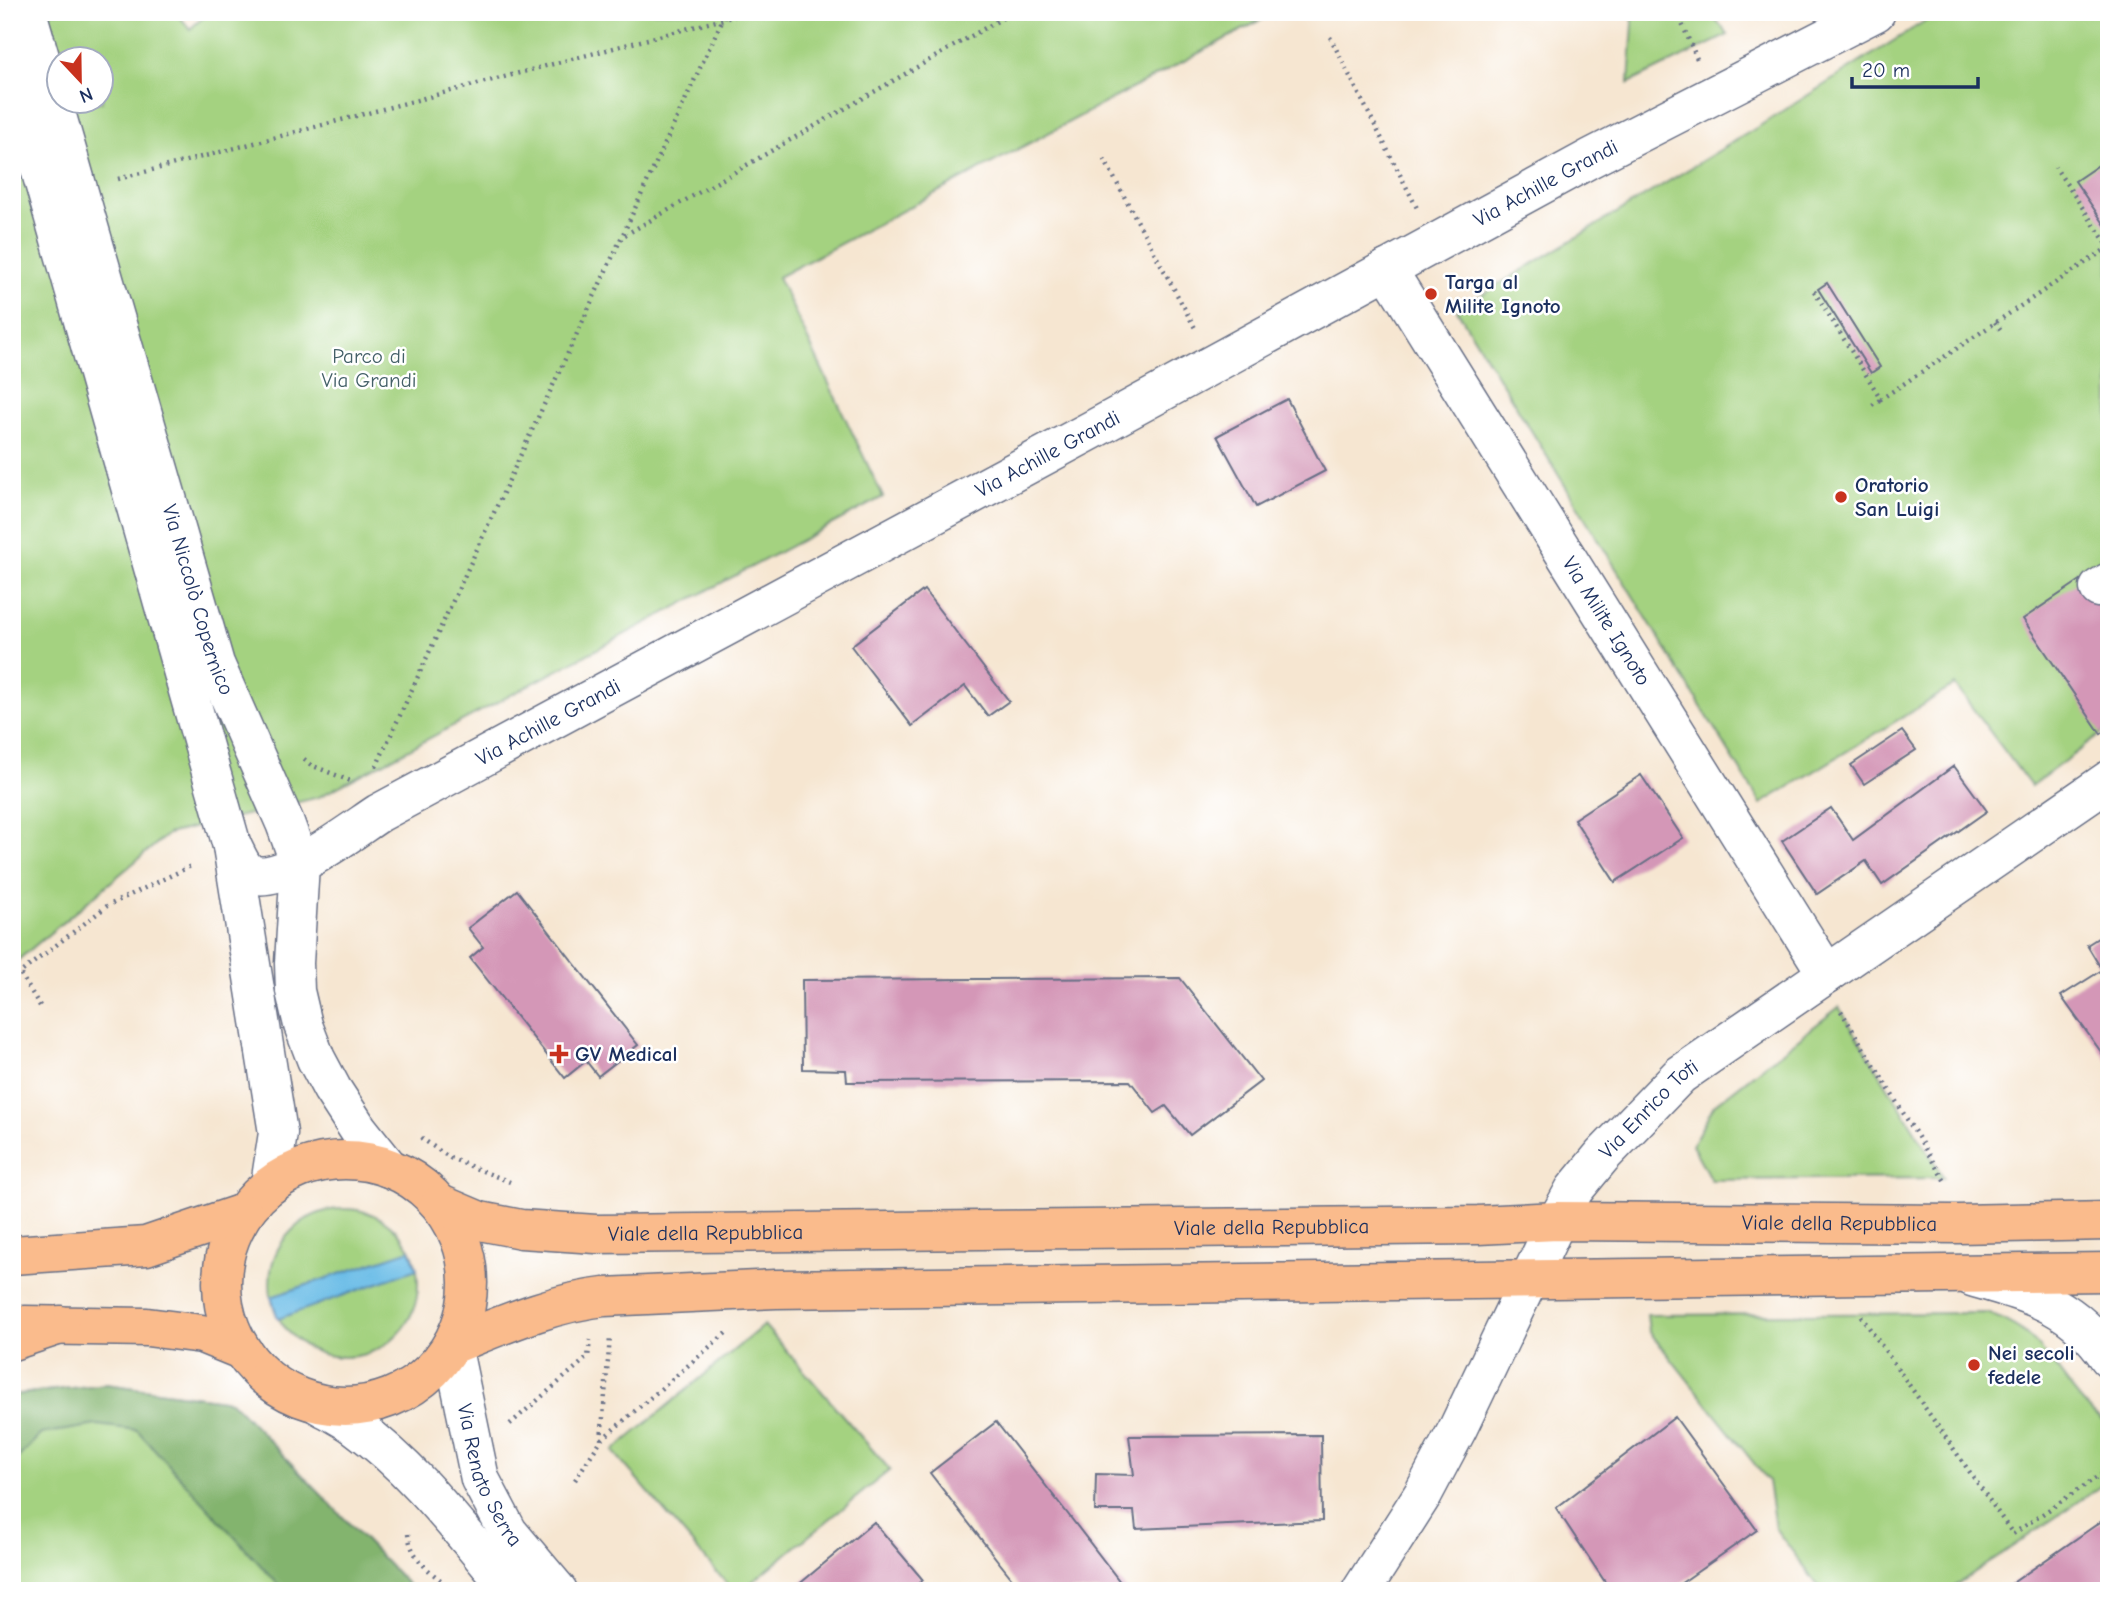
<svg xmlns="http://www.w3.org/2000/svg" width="2121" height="1603" viewBox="0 0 2121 1603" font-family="'Comic Neue',sans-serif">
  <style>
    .green { fill: #a4d280; stroke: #60806f; stroke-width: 2; fill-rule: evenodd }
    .forest { fill: #83b46e; stroke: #4f7266; stroke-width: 2 }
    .water { fill: #6cbde7; stroke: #4476a2; stroke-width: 2 }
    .building { fill: #d497b7 }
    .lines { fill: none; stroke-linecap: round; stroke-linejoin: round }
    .minor-casing { stroke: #686f86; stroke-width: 41 }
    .major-casing { stroke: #686f86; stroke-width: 41 }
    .highway-casing { stroke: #686f86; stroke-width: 41 }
    .path { stroke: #686f86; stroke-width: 4.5; stroke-dasharray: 2 5; stroke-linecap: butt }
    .minor { stroke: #fff; stroke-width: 38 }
    .major { stroke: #fabb8c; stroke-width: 38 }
    .highway { stroke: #fabb8c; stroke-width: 38 }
    .poi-dot { fill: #c8321e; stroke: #fff; stroke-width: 2.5 }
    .labels { text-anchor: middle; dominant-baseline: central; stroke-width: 5; stroke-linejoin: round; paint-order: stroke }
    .street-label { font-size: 21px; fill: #1b2f5e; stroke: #fff }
    .poi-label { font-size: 21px; font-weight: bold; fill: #1b2f5e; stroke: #fff; text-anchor: start }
    .park-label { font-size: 21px; fill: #446068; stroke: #fff }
  </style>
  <rect width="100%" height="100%" fill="#fff"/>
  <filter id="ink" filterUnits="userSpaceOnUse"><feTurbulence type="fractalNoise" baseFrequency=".0143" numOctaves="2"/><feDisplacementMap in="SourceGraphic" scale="14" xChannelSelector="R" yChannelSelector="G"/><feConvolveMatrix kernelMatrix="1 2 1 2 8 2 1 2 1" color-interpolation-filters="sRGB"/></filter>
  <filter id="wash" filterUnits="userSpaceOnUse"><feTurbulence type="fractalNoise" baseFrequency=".00686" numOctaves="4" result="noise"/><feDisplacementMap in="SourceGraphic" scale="28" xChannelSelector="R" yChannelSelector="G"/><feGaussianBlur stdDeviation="1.57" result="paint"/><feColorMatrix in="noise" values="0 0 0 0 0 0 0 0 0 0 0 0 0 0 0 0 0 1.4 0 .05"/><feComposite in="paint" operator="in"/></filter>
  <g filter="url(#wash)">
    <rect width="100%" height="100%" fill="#f6e6d1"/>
    <path class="green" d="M12,12H176L190,29L209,12H1276L778,277L883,497L319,797L168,834L12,965ZM60,60H102V102H60Z
      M1631,12H1710L1728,35L1629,83L1633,23Z
      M1939,12H2109V728L2031,786L1955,685L1761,804L1457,310L1761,125Z
      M1839,1007L1944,1178L1711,1180L1692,1145L1714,1105Z
      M270 1283a74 74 0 1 1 148 0a74 74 0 1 1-148 0Z
      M1988,1313C2001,1319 2016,1325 2027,1335C2058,1362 2073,1402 2109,1425V1481L1947,1591H1822L1775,1528L1768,1481L1649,1331L1647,1315Z
      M764,1325L890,1470L741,1591H733L613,1451Z
      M106,1384L231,1401L414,1591H12V1395Z"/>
    <path class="forest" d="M106,1384L231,1401L414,1591H284L137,1430L97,1425L41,1434L12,1464V1395Z"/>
    <path class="water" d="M410,1250L417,1269L278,1319L271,1297Z"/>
    <g id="blocks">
      <path class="building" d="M2109,158V231L2075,181Z
        M1827,283L1880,367L1871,373L1818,289Z
        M1287,399L1325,471L1256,507L1217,436Z
        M2082,579L2109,616V728L2101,734L2023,619Z
        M924,590L1009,701L988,716L965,686L912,726L851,646Z
        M1902,731L1916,750L1864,784L1851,765Z
        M1954,766L1987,811L1882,885L1866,861L1817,894L1782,841L1831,808L1853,840Z
        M1641,775L1683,838L1615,882L1574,819Z
        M517,890L638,1045L598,1076L586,1061L565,1078L470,958L483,947L468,928Z
        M2109,931V1063L2061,996L2102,970L2087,945Z
        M1180,978L1261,1081L1190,1135L1166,1106L1155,1113L1130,1081L847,1082L846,1070L803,1069L802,980Z
        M1675,1417L1757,1530L1670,1591H1611L1556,1508Z
        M996,1422L1064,1509L1127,1591H1022L998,1561L930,1473Z
        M1321,1435L1322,1521L1136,1529L1134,1511H1095L1096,1474L1134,1475L1129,1436Z
        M2109,1516V1591H2001Z
        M874,1522L923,1580L910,1591H791Z"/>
    </g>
  </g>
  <g filter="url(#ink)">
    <use href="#blocks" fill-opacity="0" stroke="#686f86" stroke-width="2"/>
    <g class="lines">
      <g class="minor-casing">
        <g id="minor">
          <path id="s1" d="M27,12L215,664L285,823L300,864L294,963L295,991L303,1025L316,1059L332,1089L358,1129L389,1168"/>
          <path d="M12,70L232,846L278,1133L270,1185"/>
          <path id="s2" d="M1387,269L1827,974"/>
          <path d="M2099,588L2109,582"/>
          <path id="s3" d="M232,846C236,853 240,864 246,870C271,895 355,828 379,813L1092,430L1591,158L1876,12"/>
          <path d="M1972,1277C2030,1294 2073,1304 2109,1358"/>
          <path id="s4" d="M452,1345L480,1479L508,1532L558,1591"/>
          <path d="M318,1404C330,1411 344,1418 355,1426C416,1470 463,1534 512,1591"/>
          <path id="s5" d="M1361,1591L1423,1494L1458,1428L1557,1221L1574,1190L1602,1156L1680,1075L2109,780"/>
        </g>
      </g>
      <g class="major-casing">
        <g id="major">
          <circle cx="345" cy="1283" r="123"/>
          <path id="s6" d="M440,1204L480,1221L521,1229L596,1234L1478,1225L1557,1221L1958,1224L2109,1221"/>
          <path d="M12,1255L146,1246L243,1213"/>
          <path d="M25,1325L147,1327L202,1334L241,1350"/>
          <path d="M452,1345C502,1325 551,1303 604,1297L776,1289L2109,1272"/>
        </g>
      </g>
      <g class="highway-casing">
        <path id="highway" d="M12,1341L60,1325"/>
      </g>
      <path class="path" d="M1677,12L1697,59
        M1330,37L1417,208
        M1104,159L1195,328
        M118,179L750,12
        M625,235L1013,12
        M1814,291L1881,399L2109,247L2055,167
        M1995,322L2001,330
        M1872,405L1881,399
        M304,759L311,765L353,782
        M376,767L726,12
        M40,1006L20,973L107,906L193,865
        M1841,1011L1946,1183
        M421,1138L450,1158L510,1182
        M1861,1316L2013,1534L2109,1469
        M510,1424L588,1357L590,1340
        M601,1440L610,1338
        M575,1480L601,1440L726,1333
        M408,1534C412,1562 434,1574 454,1591"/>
      <use href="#minor" class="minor"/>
      <use href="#major" class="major"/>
      <use href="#highway" class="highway"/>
    </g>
  </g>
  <g class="poi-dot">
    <circle cx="1431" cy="294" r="7"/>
    <circle cx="1841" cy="497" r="7"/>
    <path d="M555.5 1043.5h7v7h7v7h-7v7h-7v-7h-7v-7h7z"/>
    <circle cx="1974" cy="1365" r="7"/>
  </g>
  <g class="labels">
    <g class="street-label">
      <text stroke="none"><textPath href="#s3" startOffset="1505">Via Achille Grandi</textPath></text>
      <text stroke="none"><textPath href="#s3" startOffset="938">Via Achille Grandi</textPath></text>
      <text stroke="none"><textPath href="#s1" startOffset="612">Via Niccolò Copernico</textPath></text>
      <text stroke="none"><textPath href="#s2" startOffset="415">Via Milite Ignoto</textPath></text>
      <text stroke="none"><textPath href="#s3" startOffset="371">Via Achille Grandi</textPath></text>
      <text stroke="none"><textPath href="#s5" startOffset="565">Via Enrico Toti</textPath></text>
      <text stroke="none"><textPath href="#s6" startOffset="1404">Viale della Repubblica</textPath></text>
      <text stroke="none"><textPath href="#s6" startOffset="836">Viale della Repubblica</textPath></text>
      <text stroke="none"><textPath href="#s6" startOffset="270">Viale della Repubblica</textPath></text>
      <text stroke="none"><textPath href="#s4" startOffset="136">Via Renato Serra</textPath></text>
    </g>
    <g class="poi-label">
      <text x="1445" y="282">Targa al<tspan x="1445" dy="24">Milite Ignoto</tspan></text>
      <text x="1855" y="485">Oratorio<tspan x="1855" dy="24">San Luigi</tspan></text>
      <text x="575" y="1054">GV Medical</text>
      <text x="1988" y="1353">Nei secoli<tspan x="1988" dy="24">fedele</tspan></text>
    </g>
    <g class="park-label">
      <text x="369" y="356">Parco di<tspan x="369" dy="24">Via Grandi</tspan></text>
    </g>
  </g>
  <rect width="2121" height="1603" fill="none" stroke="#fff" stroke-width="42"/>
  <g transform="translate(80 80) rotate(158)"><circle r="33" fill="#ffffff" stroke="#a4acbf" stroke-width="2"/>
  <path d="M0-5L12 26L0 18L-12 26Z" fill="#c8321e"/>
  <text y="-10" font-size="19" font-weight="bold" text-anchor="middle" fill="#1b2f5e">N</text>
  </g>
  <path d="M1852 77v10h126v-10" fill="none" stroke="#1b2f5e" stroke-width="3.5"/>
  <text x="1862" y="77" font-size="21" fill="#1b2f5e" stroke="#ffffff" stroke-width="5" paint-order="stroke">20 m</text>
</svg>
